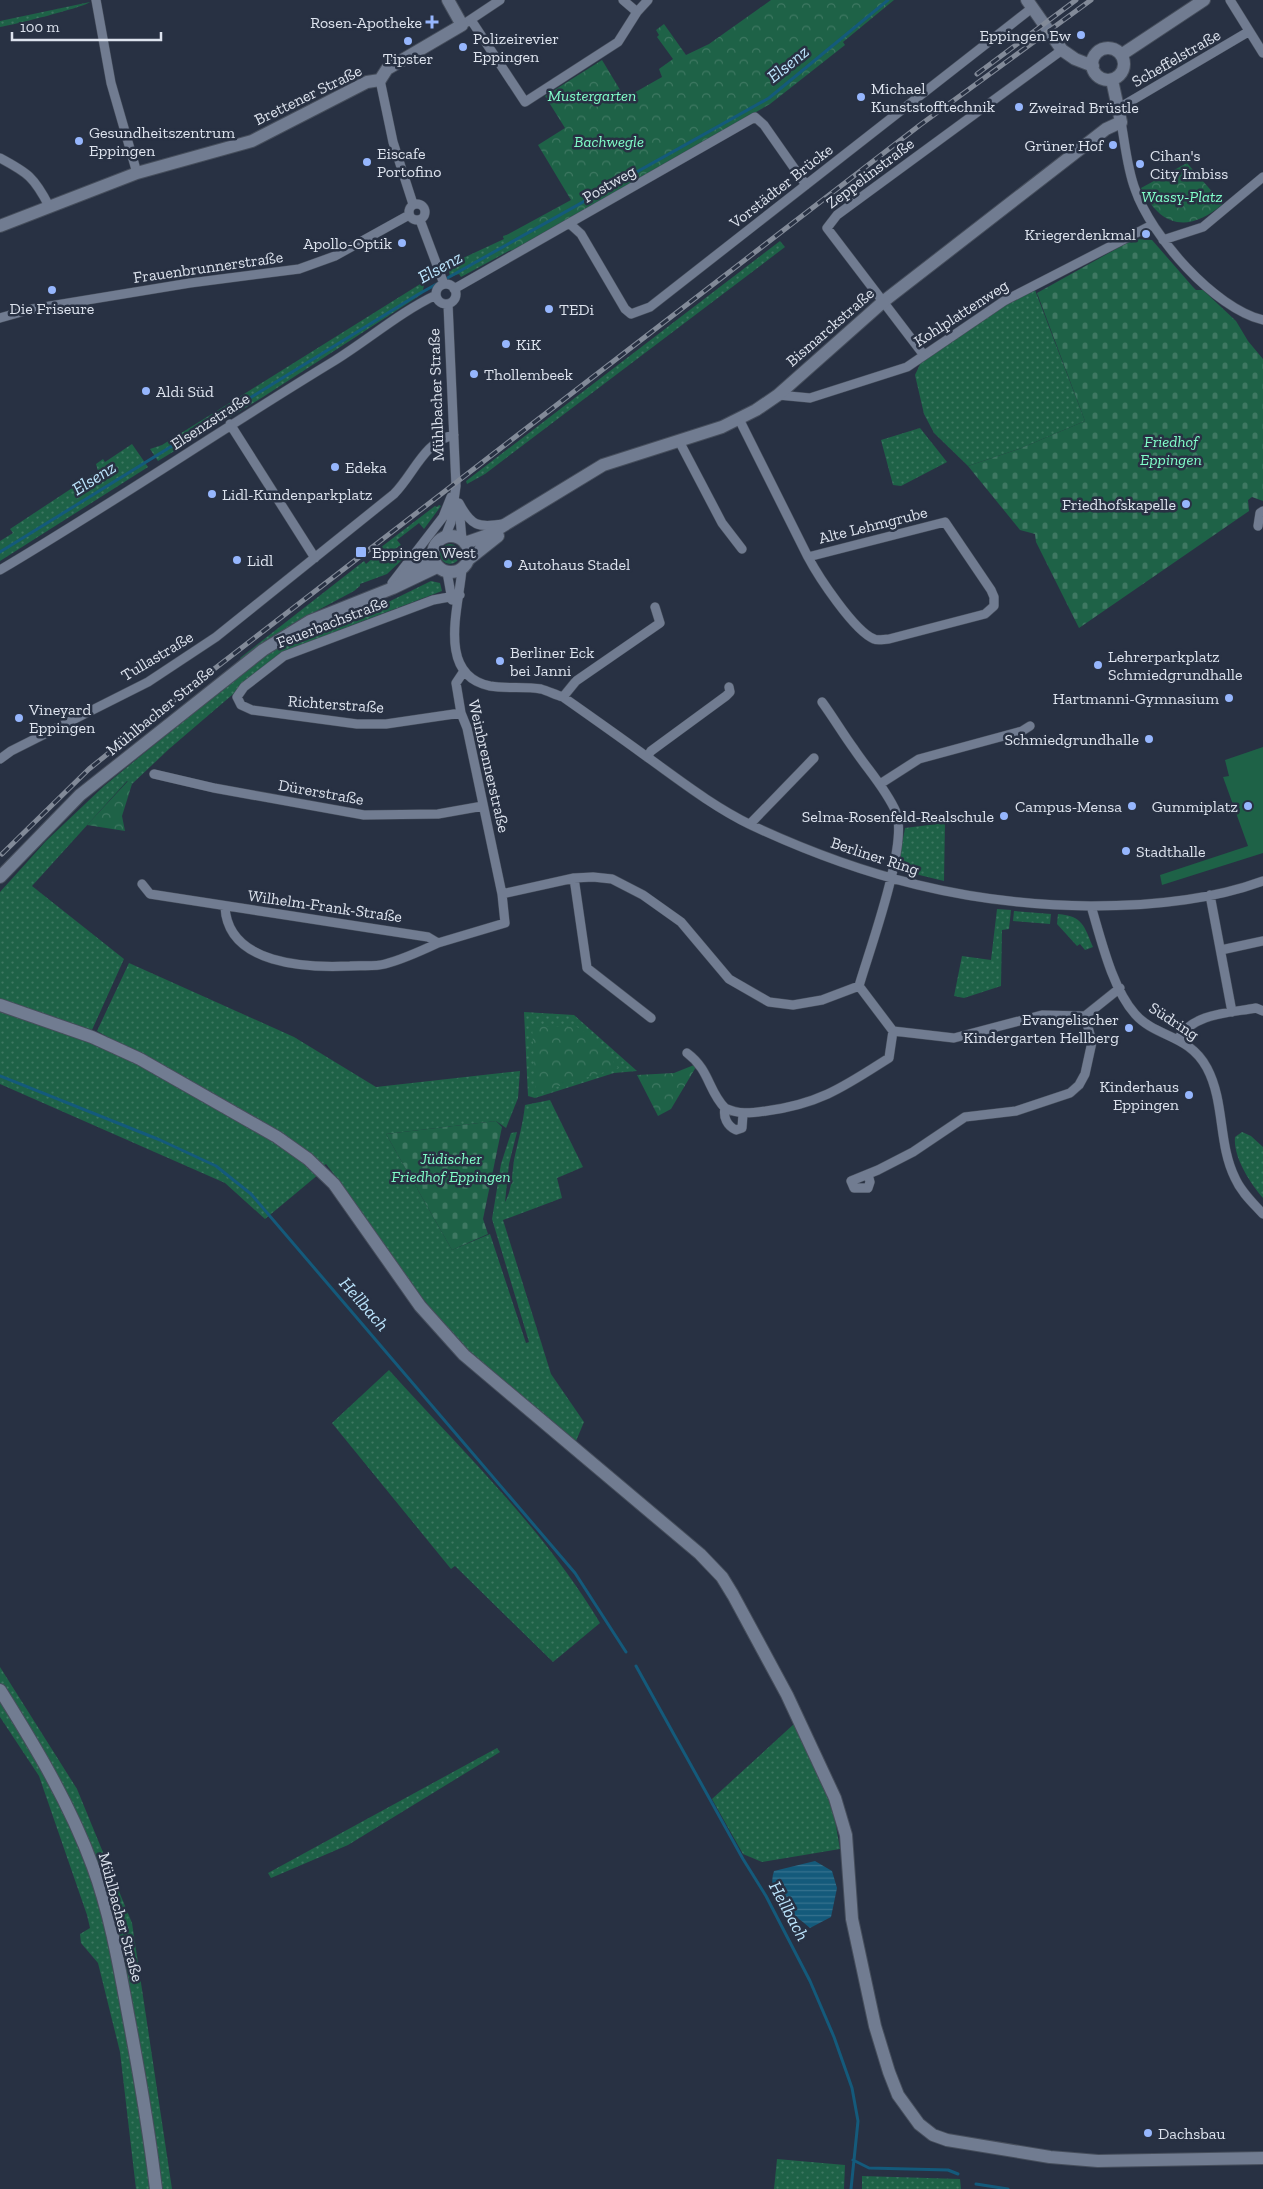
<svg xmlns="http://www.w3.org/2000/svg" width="1263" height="2189" viewBox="0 0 1263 2189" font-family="'Zilla Slab',serif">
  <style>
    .grass { fill: url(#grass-dots) }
    .forest { fill: url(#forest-crowns) }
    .cemetery { fill: url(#cemetery-stones) }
    .pitch { fill: #1e6247 }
    .water { fill: url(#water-rules) }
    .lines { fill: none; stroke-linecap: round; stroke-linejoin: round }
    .stream { stroke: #145a7b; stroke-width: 3 }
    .street-casing { stroke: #464e5c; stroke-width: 10 }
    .secondary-casing { stroke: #464e5c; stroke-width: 14 }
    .street { stroke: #717c91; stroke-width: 9 }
    .secondary { stroke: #717c91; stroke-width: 12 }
    .rail-casing { stroke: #828a98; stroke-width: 5 }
    .rail { stroke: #283143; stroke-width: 3; stroke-dasharray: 9; stroke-linecap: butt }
    .poi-dot { fill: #96b6fd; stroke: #283143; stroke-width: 2 }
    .labels { text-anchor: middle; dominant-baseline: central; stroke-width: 5; stroke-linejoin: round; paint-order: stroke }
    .poi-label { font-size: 16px; fill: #dde3ee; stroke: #283143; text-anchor: start }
    .street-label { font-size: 16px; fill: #dde3ee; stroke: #283143 }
    .park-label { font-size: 16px; font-style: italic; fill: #81fec9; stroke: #283143 }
    .water-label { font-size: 18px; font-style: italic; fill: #bce5fd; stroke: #283143 }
  </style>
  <defs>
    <pattern id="grass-dots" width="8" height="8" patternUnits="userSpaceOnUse" patternTransform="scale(1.25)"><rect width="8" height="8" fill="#1e6247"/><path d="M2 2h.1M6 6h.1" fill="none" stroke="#3e7862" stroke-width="1.8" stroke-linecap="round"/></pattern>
    <pattern id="forest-crowns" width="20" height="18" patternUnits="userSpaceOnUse" patternTransform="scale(1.25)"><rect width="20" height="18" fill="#1e6247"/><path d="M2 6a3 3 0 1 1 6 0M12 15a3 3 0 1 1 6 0" fill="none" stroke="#3e7862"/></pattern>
    <pattern id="cemetery-stones" width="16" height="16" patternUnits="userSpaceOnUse" patternTransform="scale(1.25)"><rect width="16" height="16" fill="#1e6247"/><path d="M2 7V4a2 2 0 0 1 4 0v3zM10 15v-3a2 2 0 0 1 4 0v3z" fill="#3e7862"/></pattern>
    <pattern id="water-rules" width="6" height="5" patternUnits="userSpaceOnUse" patternTransform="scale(1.25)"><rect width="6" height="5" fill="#145a7b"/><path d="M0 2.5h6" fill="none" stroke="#36728e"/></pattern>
  </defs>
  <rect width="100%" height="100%" fill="#283143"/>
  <path class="grass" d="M90,2C85,7 13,25 0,27V21Z
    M573,216L461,277L459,274L450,277L448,265L504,239L503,236Z
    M780,241L785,247L485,474L467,484L466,481Z
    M425,281L422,294L263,397L158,461L150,449L162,445Z
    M1035,290L1085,421L1019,449L968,466L934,433L924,414L915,375L922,360L1010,302Z
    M920,428L947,462L901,486L893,485L881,440Z
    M132,444L148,467L0,561V541L13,533L10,529L98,471L96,464L103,459L105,462Z
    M439,505L441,506L424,529L419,523L397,540L401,545L392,551L380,548L435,506L437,507Z
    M440 554a10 10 0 1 1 20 0a10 10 0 1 1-20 0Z
    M379,553L403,559L387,574L360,584V586L354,591L292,624L241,660L240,658L364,561L366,564Z
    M431,581L440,583L442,591L342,629L274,659L169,749L132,784L127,781L32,886L124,959L92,1030L0,999V892L46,841L104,786L269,651L293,637L372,610Z
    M945,823L944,881L907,872C895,862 903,842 905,828Z
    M997,909L1011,910L1009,929L1002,930L1001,986L964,998L954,996L962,956L991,960Z
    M1014,911L1051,914L1050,924L1013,921Z
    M1058,914C1083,916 1084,926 1093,947L1085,950L1080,944L1077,946L1057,924Z
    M129,963L294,1037L376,1087L520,1071L518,1098L506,1128L496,1121L386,1134L452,1250L490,1234L526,1343L529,1342L492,1219L501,1164L511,1133L517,1132L509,1164L505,1202C512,1190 512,1174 514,1160C518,1141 523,1124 525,1105L550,1100L583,1167L557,1178L562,1198L503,1220L551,1374L584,1422L576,1441C528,1402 477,1365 438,1317C397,1269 365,1213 326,1164L316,1171L319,1174L265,1219L225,1183L0,1084V1009L156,1064L97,1031Z
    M524,1012L574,1015L637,1071L614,1073L535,1098L528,1096Z
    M1242,1132L1251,1136L1263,1147V1198C1250,1183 1233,1157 1235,1137Z
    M389,1370C462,1451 544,1529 600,1623L553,1662L455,1566L451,1569L332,1423Z
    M0,1667L77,1789L132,1923L172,2189H136L120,2052L98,1963L81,1943L80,1934L90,1928L87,1915L39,1776L0,1717Z
    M795,1723L833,1809L840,1849L762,1862L743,1854L712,1799Z
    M497,1748L500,1752L348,1845L271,1878L268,1873Z
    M777,2159L845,2165L844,2189H774Z
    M862,2176L960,2179L961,2189H862Z"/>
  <path class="forest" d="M771,0H894L843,42L845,45L770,104L511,251L503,237L571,200L538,145L565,128L545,96L602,60L625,98L662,77L659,69L673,59L657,37L659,35L656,30L664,24L686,55L709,44Z
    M1187,163L1223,204C1189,233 1161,228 1141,188Z
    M128,781L132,784L122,816L125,831L87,825Z
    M532,1026L577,1027L598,1041L618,1068L536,1093Z
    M694,1065L696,1067L671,1109L658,1116L637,1075L674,1073Z"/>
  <path class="cemetery" d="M1134,239L1152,240L1193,287L1196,290H1203L1236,321L1248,341L1263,359V501L1252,497L1248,500L1249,511L1079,628L1036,542L1035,534L1020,530L968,466L1019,449L1085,421L1037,293Z
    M496,1121L502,1127L483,1219L488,1234L452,1250L386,1134Z"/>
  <path class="pitch" d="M1263,747V853L1162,885L1160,875L1248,846L1223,777L1229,776L1225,760Z"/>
  <path class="water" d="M815,1861L832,1871L837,1888L831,1917L810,1928C793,1913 765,1897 774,1871Z"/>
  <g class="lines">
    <path class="stream" d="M0,552L417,295L769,98L888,0
      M0,1076L160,1140L216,1166L251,1194L575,1573L626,1652
      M636,1666L743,1859L766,1896L810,1981L834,2037L852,2088L858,2121L851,2189
      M853,2160L869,2168L948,2170L958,2174
      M976,2184L1008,2189"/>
    <g class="street-casing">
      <path id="street" d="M96,0L111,83L137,173
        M623,0L637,12
        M1230,0L1263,53
        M471,20L525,102L618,42L637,12L648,0
        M467,22L500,0
        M380,80L393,142L413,204
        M1119,108L1248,32
        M1121,122C1125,143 1127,168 1135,189C1151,236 1214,308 1263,320
        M0,158C28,173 34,177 49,206
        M409 212a8 8 0 1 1 16 0a8 8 0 1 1-16 0Z
        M420,220L444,284
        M570,224L581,234L625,309L631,314L650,307L1032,8
        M1163,240L1203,227L1263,177
        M436 294a10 10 0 1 1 20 0a10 10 0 1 1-20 0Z
        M454,289L755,117L764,125L806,185
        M0,318L32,309L190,283L299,269L335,256L409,215
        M923,354L827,228L837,215L1062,50
        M778,395L810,398L907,367L1004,301L1152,225
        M739,419L808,557L945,522L991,590L994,597V606L985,614L889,639C884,639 878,641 874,639C854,631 818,576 808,557
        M230,424L315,558
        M679,441L722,523L742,549
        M459,503C471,526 478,528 503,524
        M459,506L462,540
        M1258,526L1260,513L1263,511
        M445,537L451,522L456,486L448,304
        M462,569C459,607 436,675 490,686C507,689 525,686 541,689C548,691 556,695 563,697C590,716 617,735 643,754C678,779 712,806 751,825C862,877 968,905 1091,906C1149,906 1209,901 1263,881
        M0,570C113,503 222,429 334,361C368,340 400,312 436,295
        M447,572L452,600
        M392,583L443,517L451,497
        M460,595L433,600L284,656L244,687L237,697L241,705L252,710L357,724H386L461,713
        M563,697L576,681L660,623L655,607
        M647,757L651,751L726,696L730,692L729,687
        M0,759L11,751L148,682L216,637L394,494C414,474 424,441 454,435
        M154,774L214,788L364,815L438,814L483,806
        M880,784L919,759L1022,731L1030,726
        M750,824L814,758
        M574,878L587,968L651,1018
        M142,884L150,894L428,937L438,943L505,923L502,894L467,728L461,713L456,683L464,671
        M502,894L574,878L593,877L612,879L643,895L681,922L729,979L769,1002L793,1005L822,1000L859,986C869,951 909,843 896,812C886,789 868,770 854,749C843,734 833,717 822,702
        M1210,895L1232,1012
        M1091,906C1101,939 1112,988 1135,1014C1156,1038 1189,1034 1207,1068C1225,1102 1218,1144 1235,1178C1241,1192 1253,1203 1263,1214
        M225,907C228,965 307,968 350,966C361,965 374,967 385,964C404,959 421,951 438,943
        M1221,950L1263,941
        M859,986L893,1031L954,1038L1042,1015L1085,1016L1120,988
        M1178,1039C1193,1013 1229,1013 1256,1008L1263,1011
        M687,1053C710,1070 708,1091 725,1108
        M743,1114L742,1128L736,1130C727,1126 723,1117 725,1108C740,1115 751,1113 766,1111C820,1104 845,1086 889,1058L893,1031
        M868,1174L870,1182L868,1188H854L851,1181L878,1170L913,1152L965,1117L1016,1111L1070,1093L1079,1085L1085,1074L1092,1042L1085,1016"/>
    </g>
    <g class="secondary-casing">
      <path id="secondary" d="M1027,0L1062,50L1075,59L1093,66
        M1092 64a16 16 0 1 1 32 0a16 16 0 1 1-32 0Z
        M1121,55L1204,0
        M0,226L137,173L252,141L367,82L380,80L387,69L462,25L448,0
        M433 554a18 18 0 1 1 36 0a18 18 0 1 1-36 0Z
        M465,543L488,535L603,465L722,427L756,410L778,395L884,301L1106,129L1121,122L1112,80
        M469,559L498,536
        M404,576L432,556
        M0,877L80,795L263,650L310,621L393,588L437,567
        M0,1005L92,1037L140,1059L277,1137L308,1159L334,1184L420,1306L464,1355L700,1554L722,1577L733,1595L787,1695L835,1798L846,1835L852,1919L875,2026L889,2072L898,2095L919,2124L933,2135L947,2140L1050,2157L1098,2161L1263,2158
        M0,1690C35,1746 70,1804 93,1867C110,1913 119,1965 128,2014C139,2072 149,2130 156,2189"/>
    </g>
    <use href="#street" class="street"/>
    <use href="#secondary" class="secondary"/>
    <g class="rail-casing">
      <path id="rail" d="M977,74L1076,0
        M2,854L89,769L183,693L920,125L1091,0"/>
    </g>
    <use href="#rail" class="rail"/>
  </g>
  <g class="poi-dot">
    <path d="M429.5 14.5h5v5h5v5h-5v5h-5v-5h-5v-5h5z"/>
    <circle cx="1081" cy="35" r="5"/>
    <circle cx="408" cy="41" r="5"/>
    <circle cx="463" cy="47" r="5"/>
    <circle cx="861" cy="97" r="5"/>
    <circle cx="1019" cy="107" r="5"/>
    <circle cx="79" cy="141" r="5"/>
    <circle cx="1113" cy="145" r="5"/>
    <circle cx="367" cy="162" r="5"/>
    <circle cx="1140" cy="164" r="5"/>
    <circle cx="1146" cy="234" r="5"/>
    <circle cx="402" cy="243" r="5"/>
    <circle cx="52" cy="290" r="5"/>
    <circle cx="549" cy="309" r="5"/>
    <circle cx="506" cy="344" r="5"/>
    <circle cx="474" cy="374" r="5"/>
    <circle cx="146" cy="391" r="5"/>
    <circle cx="335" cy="467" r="5"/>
    <circle cx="212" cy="494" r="5"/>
    <circle cx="1186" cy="504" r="5"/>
    <rect x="355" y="546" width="12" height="12" rx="2.5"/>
    <circle cx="237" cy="560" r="5"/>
    <circle cx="508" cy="564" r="5"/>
    <circle cx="500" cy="661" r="5"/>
    <circle cx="1098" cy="665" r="5"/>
    <circle cx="1229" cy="698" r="5"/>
    <circle cx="19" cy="718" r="5"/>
    <circle cx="1149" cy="739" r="5"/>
    <circle cx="1132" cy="806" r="5"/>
    <circle cx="1248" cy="806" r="5"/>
    <circle cx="1004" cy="816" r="5"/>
    <circle cx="1126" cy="851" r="5"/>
    <circle cx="1129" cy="1028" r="5"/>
    <circle cx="1189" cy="1095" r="5"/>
    <circle cx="1148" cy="2133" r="5"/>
  </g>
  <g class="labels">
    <g class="poi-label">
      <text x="422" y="22" text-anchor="end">Rosen-Apotheke</text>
      <text x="1071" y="35" text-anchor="end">Eppingen Ew</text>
      <text x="473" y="38">Polizeirevier<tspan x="473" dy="18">Eppingen</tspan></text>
      <text x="408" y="58" text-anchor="middle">Tipster</text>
      <text x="871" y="88">Michael<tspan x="871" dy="18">Kunststofftechnik</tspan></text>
      <text x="1029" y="107">Zweirad Brüstle</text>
      <text x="89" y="132">Gesundheitszentrum<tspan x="89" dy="18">Eppingen</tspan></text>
      <text x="1103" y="145" text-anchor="end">Grüner Hof</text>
      <text x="377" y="153">Eiscafe<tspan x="377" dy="18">Portofino</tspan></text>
      <text x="1150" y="155">Cihan's<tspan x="1150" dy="18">City Imbiss</tspan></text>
      <text x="1136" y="234" text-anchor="end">Kriegerdenkmal</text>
      <text x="392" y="243" text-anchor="end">Apollo-Optik</text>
      <text x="52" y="308" text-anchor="middle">Die Friseure</text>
      <text x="559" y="309">TEDi</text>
      <text x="516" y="344">KiK</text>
      <text x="484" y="374">Thollembeek</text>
      <text x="156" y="391">Aldi Süd</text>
      <text x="345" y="467">Edeka</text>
      <text x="222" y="494">Lidl-Kundenparkplatz</text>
      <text x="1176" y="504" text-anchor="end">Friedhofskapelle</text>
      <text x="372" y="552">Eppingen West</text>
      <text x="247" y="560">Lidl</text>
      <text x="518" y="564">Autohaus Stadel</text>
      <text x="510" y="652">Berliner Eck<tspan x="510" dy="18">bei Janni</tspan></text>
      <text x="1108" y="656">Lehrerparkplatz<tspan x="1108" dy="18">Schmiedgrundhalle</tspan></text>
      <text x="1219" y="698" text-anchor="end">Hartmanni-Gymnasium</text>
      <text x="29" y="709">Vineyard<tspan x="29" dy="18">Eppingen</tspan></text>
      <text x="1139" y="739" text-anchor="end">Schmiedgrundhalle</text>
      <text x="1122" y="806" text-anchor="end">Campus-Mensa</text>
      <text x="1238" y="806" text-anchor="end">Gummiplatz</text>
      <text x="994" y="816" text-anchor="end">Selma-Rosenfeld-Realschule</text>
      <text x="1136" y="851">Stadthalle</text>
      <text x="1119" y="1019" text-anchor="end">Evangelischer<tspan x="1119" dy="18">Kindergarten Hellberg</tspan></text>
      <text x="1179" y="1086" text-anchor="end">Kinderhaus<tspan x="1179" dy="18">Eppingen</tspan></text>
      <text x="1158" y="2133">Dachsbau</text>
    </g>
    <g class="street-label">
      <text transform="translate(1176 58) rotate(-30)">Scheffelstraße</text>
      <text transform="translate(308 95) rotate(-26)">Brettener Straße</text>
      <text transform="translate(870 173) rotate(-37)">Zeppelinstraße</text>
      <text transform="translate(609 184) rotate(-30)">Postweg</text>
      <text transform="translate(781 186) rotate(-38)">Vorstädter Brücke</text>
      <text transform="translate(208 267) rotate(-8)">Frauenbrunnerstraße</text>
      <text transform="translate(961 313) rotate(-33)">Kohlplattenweg</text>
      <text transform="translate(830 327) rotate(-41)">Bismarckstraße</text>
      <text transform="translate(436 395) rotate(-92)">Mühlbacher Straße</text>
      <text transform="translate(210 421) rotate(-33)">Elsenzstraße</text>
      <text transform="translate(873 525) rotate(-14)">Alte Lehmgrube</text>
      <text transform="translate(332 622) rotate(-21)">Feuerbachstraße</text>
      <text transform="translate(157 656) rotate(-31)">Tullastraße</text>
      <text transform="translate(336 704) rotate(4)">Richterstraße</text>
      <text transform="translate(160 710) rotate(-39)">Mühlbacher Straße</text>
      <text transform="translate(489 766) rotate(77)">Weinbrennerstraße</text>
      <text transform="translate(321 792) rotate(10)">Dürerstraße</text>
      <text transform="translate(875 856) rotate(18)">Berliner Ring</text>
      <text transform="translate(325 906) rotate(8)">Wilhelm-Frank-Straße</text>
      <text transform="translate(1174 1021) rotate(33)">Südring</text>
      <text transform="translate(121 1917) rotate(75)">Mühlbacher Straße</text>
    </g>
    <g class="park-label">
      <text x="592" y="95">Mustergarten</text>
      <text x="609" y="141">Bachwegle</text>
      <text x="1182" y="196">Wassy-Platz</text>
      <text x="1171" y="441">Friedhof<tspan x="1171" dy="18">Eppingen</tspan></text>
      <text x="451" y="1158">Jüdischer<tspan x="451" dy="18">Friedhof Eppingen</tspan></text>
    </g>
    <g class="water-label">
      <text transform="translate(788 64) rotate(-39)">Elsenz</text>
      <text transform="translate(440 267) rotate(-29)">Elsenz</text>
      <text transform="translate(94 478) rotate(-32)">Elsenz</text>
      <text transform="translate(364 1304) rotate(49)">Hellbach</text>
      <text transform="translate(789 1911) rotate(62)">Hellbach</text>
    </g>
  </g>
  <path d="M12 32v8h149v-8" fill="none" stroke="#dde3ee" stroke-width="2.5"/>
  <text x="20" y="32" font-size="15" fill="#dde3ee" stroke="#283143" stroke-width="4" paint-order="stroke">100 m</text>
</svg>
